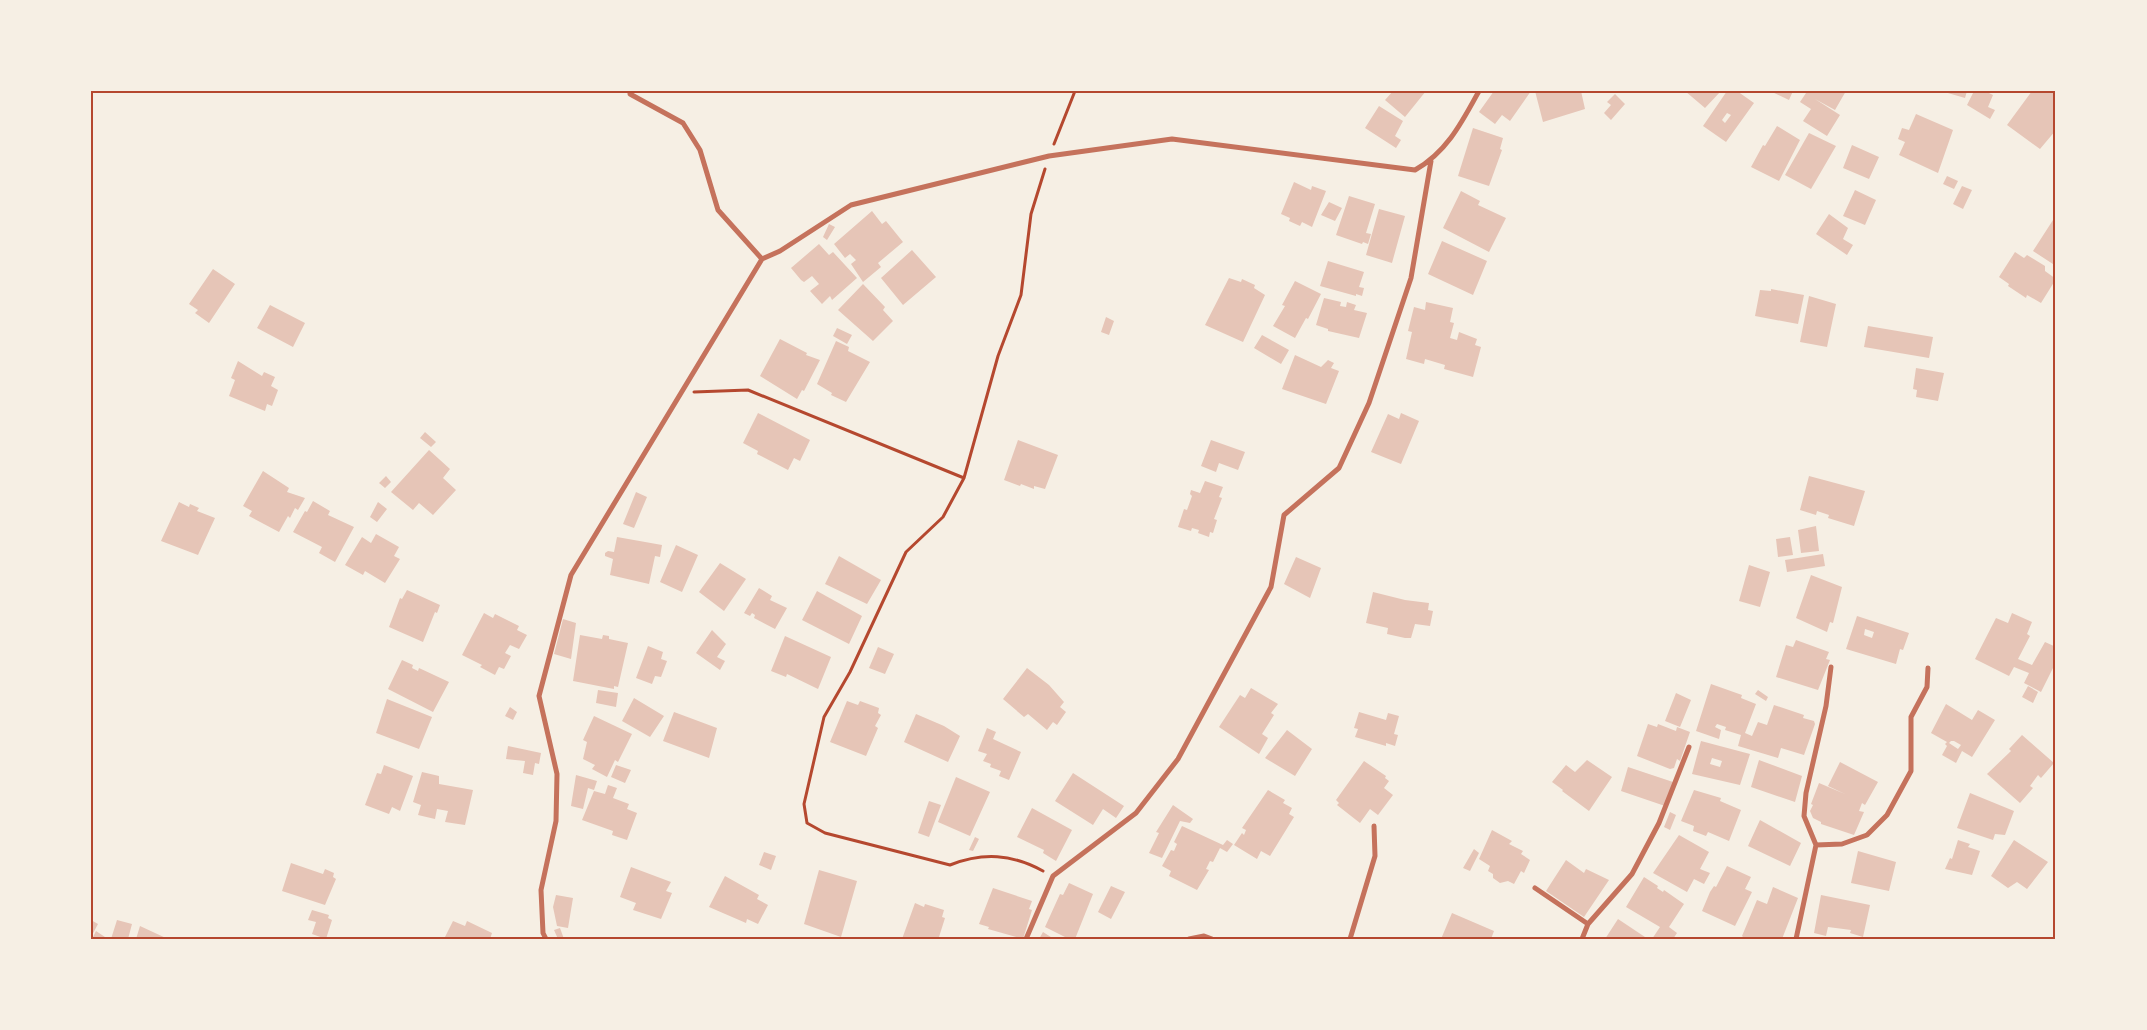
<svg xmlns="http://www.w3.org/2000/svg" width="2147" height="1030" viewBox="0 0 2147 1030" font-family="Roboto,sans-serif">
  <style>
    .building { fill: #e6c5b7; fill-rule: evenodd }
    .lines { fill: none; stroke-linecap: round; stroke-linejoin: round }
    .path { stroke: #b5482f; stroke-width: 3 }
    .minor { stroke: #c5725c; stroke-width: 5 }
    .neatline { fill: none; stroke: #b5482f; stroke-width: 2 }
  </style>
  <rect width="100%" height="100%" fill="#f6efe4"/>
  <path class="building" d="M1393,91H1426L1405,117L1385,100Z
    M1494,91H1531L1510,121L1502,115L1495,124L1479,112Z
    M1535,91H1581L1585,109L1543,122Z
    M1685,91H1721L1705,108Z
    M1727,91H1737L1754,103L1726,142L1703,126ZM1727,113L1731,115L1725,123L1722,120Z
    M1770,91H1793L1789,100Z
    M1804,91H1846L1835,110L1815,99L1840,115L1827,136L1803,121L1811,109L1800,102L1806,93Z
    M1941,91H1967L1965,98Z
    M1974,91H1985L1993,95L1988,107L1995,110L1990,119L1967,105Z
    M2032,91H2056V130L2040,149L2007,125Z
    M1615,94L1625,104L1611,120L1604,113L1611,105L1607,102Z
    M1379,106L1403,121L1395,136L1401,140L1396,148L1365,128Z
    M1916,114L1953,130L1938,173L1899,155L1905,142L1898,139L1902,128L1909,130Z
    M1777,126L1800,140L1779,181L1751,167L1763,145L1765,146Z
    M1473,128L1503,138L1500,149L1502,150L1489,186L1458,176Z
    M1809,133L1836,146L1811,189L1785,175Z
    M1852,145L1879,157L1869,179L1843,168Z
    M1947,176L1958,181L1954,189L1943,184Z
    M1294,182L1311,190L1312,186L1326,191L1312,227L1302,222L1300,226L1289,221L1290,218L1281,214Z
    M1962,186L1972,190L1963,209L1953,204Z
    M1855,190L1876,200L1865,225L1843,216Z
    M1461,191L1480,201L1478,205L1506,218L1489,252L1443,228Z
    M1349,196L1375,204L1366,233L1371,234L1368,244L1363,242L1362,244L1336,235Z
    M1329,202L1342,208L1335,221L1321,215Z
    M1379,209L1405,216L1392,263L1366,255Z
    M872,211L882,224L886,221L903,242L878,263L881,267L863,282L851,264L856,260L850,254L845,258L834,244Z
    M1829,214L1848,228L1843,239L1853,245L1847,255L1816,234Z
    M2053,220L2056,222V266L2033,251Z
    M829,224L835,227L827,240L823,237Z
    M1442,241L1487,261L1473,295L1428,274Z
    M819,244L829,255L833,252L857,278L832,300L830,296L822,304L810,291L819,284L812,276L804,282L801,280L791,268Z
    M912,250L936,277L903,305L881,278Z
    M2015,252L2024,258L2027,255L2045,266V271L2056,279L2041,303L2027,295L2026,298L2008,286L2009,284L1999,277Z
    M1328,261L1364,272L1359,287L1364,288L1362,296L1356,294V296L1320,286Z
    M213,269L235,284L209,323L195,313L198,310L189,304Z
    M1229,278L1241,282L1242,279L1255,285L1254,288L1265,295L1243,342L1205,325Z
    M1295,281L1321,294L1308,319L1306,318L1295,338L1273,326L1285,306L1282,305Z
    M863,284L885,307L883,310L893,321L873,341L838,310Z
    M1771,289L1804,295L1798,324L1755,316L1760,290L1771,291Z
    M1809,296L1836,304L1827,347L1800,342Z
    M1324,298L1341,302L1340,306L1346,307L1347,302L1356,305L1354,310L1367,313L1359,338L1328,331V329L1316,325Z
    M1426,302L1453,308L1450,322L1454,323L1450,338L1457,340L1459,332L1477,339L1475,345L1481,347L1473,377L1444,369L1445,365L1425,359L1424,364L1406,359L1412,332L1408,331L1414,307L1425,310Z
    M270,305L305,323L293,347L257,328Z
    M1106,317L1114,321L1109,335L1101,332Z
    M1868,326L1933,337L1929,358L1864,347Z
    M837,328L852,335L847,344L833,336Z
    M1262,335L1289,350L1281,364L1254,348Z
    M780,339L807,353L806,355L820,360L804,391L802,390L797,399L760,376Z
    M836,341L849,347L848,351L870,362L846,402L831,395L832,393L817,384Z
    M1295,355L1321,367L1328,360L1334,363L1331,368L1339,371L1326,404L1282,389Z
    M238,361L262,376L264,372L275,377L271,386L278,390L272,406L267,404L265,411L229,396L235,380L231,378Z
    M1916,368L1944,373L1938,401L1916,397L1917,390L1913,389Z
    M758,413L810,440L800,461L794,458L788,470L757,454L758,451L743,443Z
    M1401,413L1419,421L1401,464L1371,452L1388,414L1399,419Z
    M425,432L436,442L431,447L420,438Z
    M1018,440L1058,455L1045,489L1034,486V489L1021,484L1020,486L1004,480Z
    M1211,440L1245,452L1238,470L1219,463L1216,472L1201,466Z
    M429,450L450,469L443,478L456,490L433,515L419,503L413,510L391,492Z
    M263,471L289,488L287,492L305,498L298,510L295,508L290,518L288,516L279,532L249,516L252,511L243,506Z
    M386,476L391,482L385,488L379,483Z
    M1809,476L1865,491L1854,526L1828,518L1829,515L1817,511L1816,515L1800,510Z
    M1205,481L1223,487L1219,497L1222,498L1214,519L1217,520L1213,533L1210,532L1209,537L1198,533L1199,530L1192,528L1191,531L1178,527L1184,509L1187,510L1192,496L1190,494L1191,490L1200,493Z
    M636,492L647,497L634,528L623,524Z
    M313,501L330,511L328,515L354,527L335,562L319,553L322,547L293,532L305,511L307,512Z
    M179,502L189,507L190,504L199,508L197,511L215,518L198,555L161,541Z
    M378,502L387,509L377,522L370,517Z
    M1816,526L1819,551L1801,553L1798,530Z
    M376,534L399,547L394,556L400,559L385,583L365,571L363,575L345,565L362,537L371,543Z
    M617,537L662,545L660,557L655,556L649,584L610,575L613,559L605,556V553L608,551L614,552Z
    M1790,537L1793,555L1778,557L1776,539Z
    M676,545L698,555L682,592L660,582Z
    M1823,554L1825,566L1787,572L1785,560Z
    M839,556L881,580L867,604L825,584Z
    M1296,557L1321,568L1310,598L1284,584Z
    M720,563L746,579L724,611L699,592Z
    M1749,565L1770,572L1760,607L1739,601Z
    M1811,575L1842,587L1833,623L1830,622L1827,632L1796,618Z
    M759,588L772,596L770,600L787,608L775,629L754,618L755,615L752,613L750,616L744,613Z
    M407,590L440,605L437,613L435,612L423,642L389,627L400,598L402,599Z
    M817,591L862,616L849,644L802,620Z
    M1373,592L1405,600L1429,603L1428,610L1433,611L1430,626L1415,624L1411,638H1405L1387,634L1388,628L1366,623Z
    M484,613L493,618L495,614L519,626L517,630L527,635L519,649L510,645L505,653L511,656L504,669L499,667L495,675L480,667L482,665L462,655Z
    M2012,613L2032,622L2027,634L2030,636L2018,659L2032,665L2045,642L2056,647V662L2041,692L2024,683L2029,673L2014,667L2009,676L1975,659L1996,618L2008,623Z
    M1857,616L1909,633L1903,650L1900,649L1896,664L1846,649ZM1865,629L1874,632L1872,638L1864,635Z
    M563,619L576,623L571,659L554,654Z
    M712,630L726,644L717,657L725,661L720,670L696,653Z
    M580,635L602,639L603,635L609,636V639L628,643L618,687L614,686V689L573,681Z
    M785,636L831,657L818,689L787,674L786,677L771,671Z
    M1796,640L1829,652L1826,659L1830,660L1818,690L1776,677L1786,645L1793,647Z
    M648,646L663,652L661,659L667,661L661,677L655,676L652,684L636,678Z
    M878,647L894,654L885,674L869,668Z
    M402,660L413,665L412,668L418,671L419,668L449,682L433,712L388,689Z
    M1027,668L1049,685L1064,702L1060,707L1066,712L1057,725L1053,722L1047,730L1028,714L1024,717L1003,699Z
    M1711,684L1742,695L1741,698L1756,704L1745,733L1752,736L1758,722L1767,725L1774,705L1804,715L1803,718L1814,721L1815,724L1804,755L1781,748L1778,758L1738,746L1741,735L1725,730L1726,727L1717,724L1715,727L1721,730L1719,739L1696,731Z
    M2028,686L2038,692L2033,703L2022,697Z
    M1251,688L1278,704L1271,713L1274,715L1262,734L1268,738L1259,754L1219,727L1240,695L1245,698Z
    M598,690L618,693L616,707L596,703Z
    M1758,690L1768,697L1766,701L1755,694Z
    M1676,693L1691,700L1680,727L1665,721Z
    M634,698L664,716L650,737L622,721Z
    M387,699L432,717L419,749L376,733Z
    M847,701L858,705L860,701L879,708L878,713L881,715L875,726L878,728L866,756L830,742Z
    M1946,704L1972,720L1978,710L1995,720L1972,757L1962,751L1956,763L1942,755L1947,746L1945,744L1947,742L1931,733ZM1951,741H1954L1961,745L1958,749L1949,743Z
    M510,707L517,712L513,720L505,716Z
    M674,712L717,728L709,758L663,741Z
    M1359,712L1386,720L1388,713L1399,716L1394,734L1398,735L1395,746L1386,743V746L1355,737L1358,729L1354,728Z
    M916,714L944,726L960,736L948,762L904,742Z
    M594,716L632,734L618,762L615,760L607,777L592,769L595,765L583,759L587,742L583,740Z
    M1648,724L1657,727L1658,724L1676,731L1677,727L1690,732L1680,761L1677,759L1674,768L1670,769L1637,756Z
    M987,728L996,732L993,739L1021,752L1009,780L999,776L1001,771L990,767L991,764L983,761L987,754L978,751Z
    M1287,730L1312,749L1295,776L1265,758Z
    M2022,735L2054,763L2041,778L2038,775L2030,786L2033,788L2020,803L1987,774L2011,751L2009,749Z
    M1701,741L1750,754L1740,785L1692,774ZM1712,758L1722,761L1720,767L1710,764Z
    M508,746L541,753L539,764L535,763L533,775L523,773L525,761L506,759Z
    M1587,760L1612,777L1589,811L1562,791L1563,790L1552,782L1566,765L1575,772Z
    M1759,760L1802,776L1795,802L1751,787Z
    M1364,761L1386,776L1385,778L1389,781L1384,788L1393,795L1378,815L1370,809L1360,823L1337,805L1339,803L1336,800Z
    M1840,762L1878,782L1865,805L1862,803L1859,811L1864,812L1854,835L1821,824V822L1813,818L1810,811L1813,805L1811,804L1819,783L1845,794L1828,786Z
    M384,765L413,776L400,811L392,807L389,814L365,805L377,773L381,774Z
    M616,765L631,770L625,783L611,777Z
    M1628,767L1673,782L1665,806L1621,791Z
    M422,772L439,776V784L473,790L465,825L445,822L448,811L437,809L435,819L418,815L421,805L413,802Z
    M1073,773L1124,806L1116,818L1103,809L1093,825L1055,801Z
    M576,775L597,781L594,790L588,788L583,809L571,806Z
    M956,777L990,792L970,836L938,822Z
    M608,785L617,788L613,798L629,804L627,809L637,813L627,840L612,835L613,831L582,820L594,791L605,794Z
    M1268,790L1285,800L1283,803L1292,808L1289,814L1294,817L1270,856L1261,851L1257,859L1234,845L1242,833L1244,835L1246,830L1242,828Z
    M1694,790L1721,798L1720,801L1741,810L1729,841L1708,832L1706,836L1693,831L1694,826L1681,821Z
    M1970,793L2014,811L2005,835L1995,834L1993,840L1957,828Z
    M929,801L941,805L929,837L918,833Z
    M1173,805L1193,819L1190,823L1180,821L1162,858L1149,853L1159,833L1156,832Z
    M1032,808L1072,830L1056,861L1043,853L1044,850L1017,837Z
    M1670,812L1676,815L1670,830L1664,827Z
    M1760,820L1801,843L1790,866L1748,846Z
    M1182,826L1223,845L1227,840L1233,844L1227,852L1220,848L1213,862L1210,861L1206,869L1209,870L1197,890L1169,876L1171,871L1162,866L1171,850L1174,851L1177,844L1174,842Z
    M1492,830L1512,841L1509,844L1523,851L1521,854L1530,860L1524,873L1521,871L1514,884L1508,881L1500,883L1493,878V874L1488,871L1490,866L1479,859Z
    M1679,835L1709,852L1700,869L1710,873L1704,884L1694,879L1687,892L1653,873Z
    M975,837L979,839L973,851L969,850Z
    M1958,840L1970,844L1968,847L1980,851L1972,875L1945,869L1950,858L1952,859Z
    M2014,840L2048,862L2027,889L2017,882L2008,888L1991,876Z
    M1474,849L1479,853L1470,871L1463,868Z
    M1858,851L1896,862L1889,891L1851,883Z
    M764,852L776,856L771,870L759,865Z
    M1566,860L1584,873L1586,869L1609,880L1584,917L1546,891Z
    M291,863L323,874L325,869L334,873L333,877L336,879L325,905L282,891Z
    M1727,866L1751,877L1745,889L1752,892L1735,926L1702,911L1710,892L1714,886L1716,887Z
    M631,867L671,882L666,891L672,893L661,919L633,910L636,903L620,897Z
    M819,870L857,881L841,937L804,924Z
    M725,876L759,895L757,899L768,905L758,924L747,919L746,923L709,907Z
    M1644,877L1658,886L1657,888L1663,892L1664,890L1684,904L1669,927L1677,933L1673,939H1652L1660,927L1626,907Z
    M1069,883L1093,894L1075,939H1069L1045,927L1060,894L1063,895Z
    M1111,886L1125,892L1111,919L1098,912Z
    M1773,887L1798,898L1782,939H1745L1742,936L1757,900L1767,904Z
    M993,888L1032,901L1029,909L1032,910L1023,939L988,929L989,927L979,924Z
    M556,895L573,898L568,928L557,926L553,907Z
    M1821,895L1870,905L1863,937L1850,933L1851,930L1828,927L1826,936L1814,933Z
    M915,903L924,907L925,904L944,910L942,917L945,918L939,937L941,939H902Z
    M312,910L329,915L328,918L332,920L326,939L312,934L316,922L308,920Z
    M1452,913L1494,931L1491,939H1441Z
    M1618,919L1648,939H1605Z
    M91,920L98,924L91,937Z
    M117,920L132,924L128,939H111Z
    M453,921L465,926L467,921L492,933L490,939H444Z
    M140,926L168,939H136Z
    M560,928L564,939H558L554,930Z
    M96,931L105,937L104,939H92Z
    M1043,932L1054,939H1039Z"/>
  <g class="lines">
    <path class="path" d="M1054,144L1075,91
      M694,392L748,390L964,478
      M1043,871C1012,854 983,852 950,865L825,833L807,823L804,804L824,717L850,672L906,552L943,517L964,478L998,356L1021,295L1031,214L1045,169"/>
    <path class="minor" d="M630,91V94L683,123L700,150L718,210L762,259
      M1816,845L1842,844L1867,835L1887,815L1911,771V717L1927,687L1928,668
      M1535,888L1588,924L1582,939
      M1588,924L1632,874L1659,823L1689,747
      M546,939L543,933L541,890L556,821L557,774L539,696L571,575L762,259L780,251L851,205L1049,156L1172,139L1415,170C1447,152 1462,122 1479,91
      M1026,939L1053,876L1136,813L1178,759L1271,587L1284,515L1339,468L1369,403L1411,278L1431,161
      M1189,939L1204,936L1212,939
      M1350,939L1375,856L1374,826
      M1796,939L1816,845L1804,816L1806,793L1826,706L1831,667"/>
  </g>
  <rect width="2147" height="1030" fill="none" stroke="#f6efe4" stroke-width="185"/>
  <rect x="92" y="92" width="1962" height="846" class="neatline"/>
</svg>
